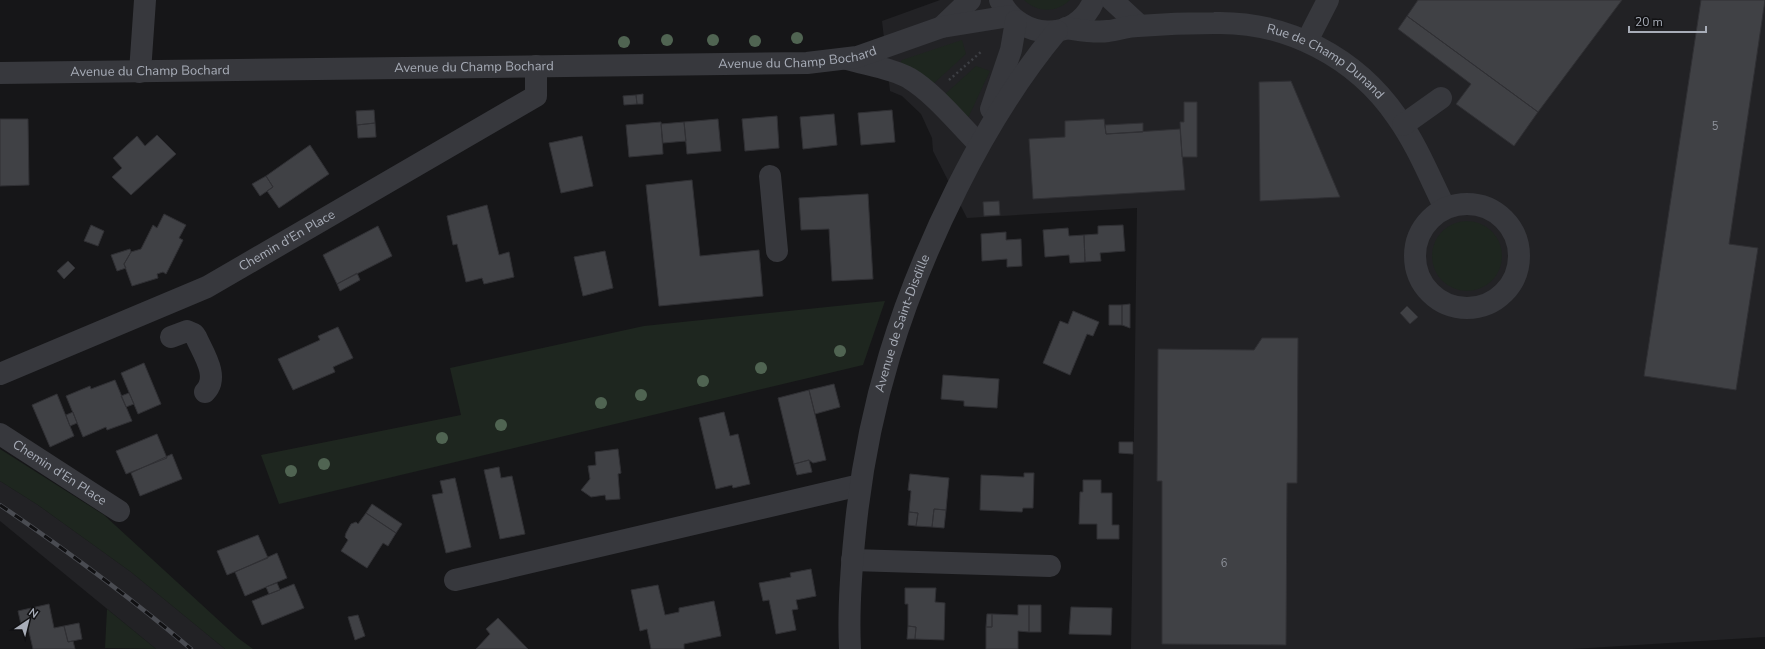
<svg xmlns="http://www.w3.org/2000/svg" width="1765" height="649" viewBox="0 0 1765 649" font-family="'Nunito Sans',sans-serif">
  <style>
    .built { fill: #222225 }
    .green { fill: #1e261f }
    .building { fill: #404145; stroke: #303034 }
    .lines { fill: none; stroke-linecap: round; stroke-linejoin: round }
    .path { stroke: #3d3f44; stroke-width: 2.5; stroke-dasharray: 2 3; stroke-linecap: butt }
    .minor { stroke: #37383d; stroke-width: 22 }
    .rail-casing { stroke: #4a4c52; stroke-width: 4.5 }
    .rail { stroke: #111113; stroke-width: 3; stroke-dasharray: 9; stroke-linecap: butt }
    .tree { fill: #506452 }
    .labels { text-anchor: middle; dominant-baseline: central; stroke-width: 3.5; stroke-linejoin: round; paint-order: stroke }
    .number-label { font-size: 11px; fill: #8e929b }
    .street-label { font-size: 13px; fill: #a8adb8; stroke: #111113 }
  </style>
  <rect width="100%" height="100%" fill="#161618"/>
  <path class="built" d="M940,0H1765V637L1573,649H1131L1137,208L967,218L933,151L932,138L921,114L902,96L890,91L882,21Z
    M0,481L38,505L131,572L225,649H156L0,521Z"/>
  <path class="green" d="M1024,0H1070C1056,13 1038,13 1024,0Z
    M962,40L966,54L932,85L900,63L902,60Z
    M976,66L990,71L968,118L943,96Z
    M1432 256a35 35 0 1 1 70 0a35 35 0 1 1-70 0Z
    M885,301L863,365L279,504L261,455L461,415L450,368L644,326Z
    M0,449L104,515L238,638L253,649H225L131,572L38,505L0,481Z
    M107,609L156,649L105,648Z"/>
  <path class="building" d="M1418,0H1622L1538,112L1407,16Z
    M1701,0H1765L1729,244L1758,248L1736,390L1644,376Z
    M1407,16L1538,112L1514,146L1456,104L1471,84L1398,29Z
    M1291,81L1340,197L1260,201L1259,82Z
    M643,94V104H637L636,95Z
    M636,95L637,104L624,105L623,96Z
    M1184,102H1197V157H1182L1180,122H1184Z
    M374,110L375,123L357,125L356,111Z
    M892,110L895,142L861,145L858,113Z
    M834,114L837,145L803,149L800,117Z
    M777,116L779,148L745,151L742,119Z
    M0,119H28L29,185L0,186Z
    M718,119L721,151L687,154L684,122Z
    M1104,119L1106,134L1180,129L1185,190L1033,199L1029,139L1065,137V121Z
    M661,122L663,154L629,157L626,125Z
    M684,122L686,141L663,143L661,124Z
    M375,123L376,137L358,138L357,125Z
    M1143,123V132L1106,134L1105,125Z
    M157,135L176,154L131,195L112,177L122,168L113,158L137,136L145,146Z
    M582,136L593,186L561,193L549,143Z
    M310,145L329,174L279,208L267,191L273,187L266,176Z
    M266,176L273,187L260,196L252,184Z
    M692,180L700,256L759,250L763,296L659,306L646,185Z
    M868,194L873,279L832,281L829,229L801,230L799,198Z
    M999,201L1000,215L984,216L983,202Z
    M487,205L499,255L509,252L514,277L484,284L482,278L466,282L457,244L453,245L447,216Z
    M164,214L186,225L179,238L183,240L166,274L163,272L157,274L158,278L132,286L124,264L131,252L141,249L153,225L157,228Z
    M91,225L104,231L98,246L84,241Z
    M1123,225L1125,251L1100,253L1101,261L1085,262L1084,235L1098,234V226Z
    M378,226L392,256L337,284L323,255Z
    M1068,228L1069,236L1084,235L1085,262L1070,263L1069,255L1045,257L1043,230Z
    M1006,232V240L1021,239L1022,266L1007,267V259L982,261L981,234Z
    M130,249L131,252L124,264L126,268L117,271L111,255Z
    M605,251L613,288L583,296L574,257Z
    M68,261L75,268L64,279L57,271Z
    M357,273L360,280L340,291L337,284Z
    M1130,304V328L1122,325V305Z
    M1109,305H1122V325H1109Z
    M1407,306L1418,317L1410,324L1400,313Z
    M1073,311L1099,322L1093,336L1087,334L1070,375L1043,363L1060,321L1068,324Z
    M338,327L353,358L333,367L335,372L293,390L278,359L320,340L318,336Z
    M1262,338H1298L1297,483H1287L1286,645L1162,644V481H1157L1158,349L1254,350Z
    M144,363L161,404L138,414L121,373Z
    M943,375L999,379L997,408L964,406V401L941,399Z
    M115,380L132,421L107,430L106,427L83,437L66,396L90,386L91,389Z
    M834,384L840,407L815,414L809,390Z
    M809,390L826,460L813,463L809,460L794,464L778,398Z
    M129,393L134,404L126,407L121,396Z
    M57,394L74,436L50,447L32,405Z
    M73,412L77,423L70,426L66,415Z
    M724,412L730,436L738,434L750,484L733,488L732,485L716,489L699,418Z
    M157,434L167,458L126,474L116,451Z
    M1119,442H1133V454L1119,453Z
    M618,449L621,473L618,474L620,499L606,500L605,495L591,497L581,490L590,479L588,466L596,465L595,452Z
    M172,454L182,479L140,496L131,473Z
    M809,460L812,472L797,475L794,464Z
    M499,467L501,478L512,476L525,534L500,539L484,470Z
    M1024,473H1034L1033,508H1023L1022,512L980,510L981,475L1024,477Z
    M910,474L949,478L946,510L934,509L932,527L916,526L918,513L909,512L911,491L908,490Z
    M455,478L471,547L446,553L432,495L443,493L440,481Z
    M1083,480H1101V493H1112V525H1119V539H1097V524H1079L1080,492H1083Z
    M372,504L402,524L396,533L366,513Z
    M934,509L946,510L944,528L932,527Z
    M909,512L918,513L916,526L908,525Z
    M366,513L396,533L388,546L383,543L367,568L341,551L348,540L345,537L346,533L351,524L356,522L358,524Z
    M258,535L268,558L227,575L217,551Z
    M277,553L287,578L245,596L235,572Z
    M811,569L816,596L796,600L798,609L792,610L796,630L776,634L769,600L763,601L759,583L791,577L790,573Z
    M277,583L280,590L269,594L266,587Z
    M294,584L304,608L262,625L252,601Z
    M658,585L665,615L679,612V608L714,601L721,636L684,644V649H651L647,629L640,631L631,590Z
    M905,588H936L935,602L945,603L944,640L915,639L916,627L908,626V604H905Z
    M49,604L54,628L64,626L68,642L73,641L75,649H33L28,628L22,629L18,611Z
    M1018,605H1029V632L1018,631V649H986V627H992V614L1018,615Z
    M1029,605H1041V632H1029Z
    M1071,607L1112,608L1111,635L1069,634Z
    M987,614H992V627H986Z
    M358,615L365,636L355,640L348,617Z
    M498,618L528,649H476L490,634L486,629Z
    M79,623L82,639L68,642L64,626Z
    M908,626L916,627L915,639H907Z"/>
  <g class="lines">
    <path class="path" d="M949,80L982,51"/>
    <g class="minor">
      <path d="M1000,0C1019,40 1076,44 1094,0"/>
      <path d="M1112,0L1139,25"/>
      <path d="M942,27L970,0"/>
      <path id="s1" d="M1066,28C1080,30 1094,33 1108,31C1118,30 1128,26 1138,26C1163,24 1188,23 1214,23C1286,21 1356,57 1397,117C1417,145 1430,178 1445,208"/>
      <path d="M1307,41L1328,0"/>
      <path d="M847,59C867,65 891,68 909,78C934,93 958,123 979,144"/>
      <path d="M140,72L145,0"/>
      <path id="s2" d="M0,73L807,63L857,57L942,27L1010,16"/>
      <path d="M991,109L1011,50L1016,21"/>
      <path d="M1403,125L1441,98"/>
      <path d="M770,176L777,251"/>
      <circle cx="1467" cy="256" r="52"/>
      <path d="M171,337L187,331L194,334L196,337C203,353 220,377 205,392"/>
      <path id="s3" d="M0,374L207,287L536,96V66"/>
      <path id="s4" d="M0,434L119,511"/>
      <path d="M852,560L1050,566"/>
      <path d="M455,580L860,485"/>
      <path id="s5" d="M850,649C848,610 851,571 855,532C867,408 901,300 957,188C985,132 1017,79 1057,31"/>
    </g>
    <g class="rail-casing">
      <path id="rail" d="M0,505C66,550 130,597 191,649"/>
    </g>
    <use href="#rail" class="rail"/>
  </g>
  <g class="tree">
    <circle cx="797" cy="38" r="6"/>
    <circle cx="667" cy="40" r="6"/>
    <circle cx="713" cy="40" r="6"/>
    <circle cx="755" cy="41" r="6"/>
    <circle cx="624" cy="42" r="6"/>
    <circle cx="840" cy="351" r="6"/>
    <circle cx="761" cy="368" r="6"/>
    <circle cx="703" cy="381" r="6"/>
    <circle cx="641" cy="395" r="6"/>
    <circle cx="601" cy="403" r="6"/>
    <circle cx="501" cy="425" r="6"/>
    <circle cx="442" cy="438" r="6"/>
    <circle cx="324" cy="464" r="6"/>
    <circle cx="291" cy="471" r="6"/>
  </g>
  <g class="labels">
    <g class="number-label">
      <text x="1715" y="126">5</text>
      <text x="1224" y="563">6</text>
    </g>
    <g class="street-label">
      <text stroke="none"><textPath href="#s2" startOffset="798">Avenue du Champ Bochard</textPath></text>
      <text stroke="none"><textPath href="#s1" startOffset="270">Rue de Champ Dunand</textPath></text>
      <text stroke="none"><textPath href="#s2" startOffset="474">Avenue du Champ Bochard</textPath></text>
      <text stroke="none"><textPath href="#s2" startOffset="150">Avenue du Champ Bochard</textPath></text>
      <text stroke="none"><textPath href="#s3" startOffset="317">Chemin d'En Place</textPath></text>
      <text stroke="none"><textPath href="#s5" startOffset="332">Avenue de Saint-Disdille</textPath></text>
      <text stroke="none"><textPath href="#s4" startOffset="71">Chemin d'En Place</textPath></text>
    </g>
  </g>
  <g transform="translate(28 621) rotate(35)" stroke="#111113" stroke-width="3" paint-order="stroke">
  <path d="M0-3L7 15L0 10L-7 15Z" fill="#a8adb8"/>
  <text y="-6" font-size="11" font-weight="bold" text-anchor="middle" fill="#a8adb8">N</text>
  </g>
  <path d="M1629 26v6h77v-6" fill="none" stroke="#a8adb8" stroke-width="2"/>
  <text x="1635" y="26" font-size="12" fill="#a8adb8" stroke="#111113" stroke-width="3" paint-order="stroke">20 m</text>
</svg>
